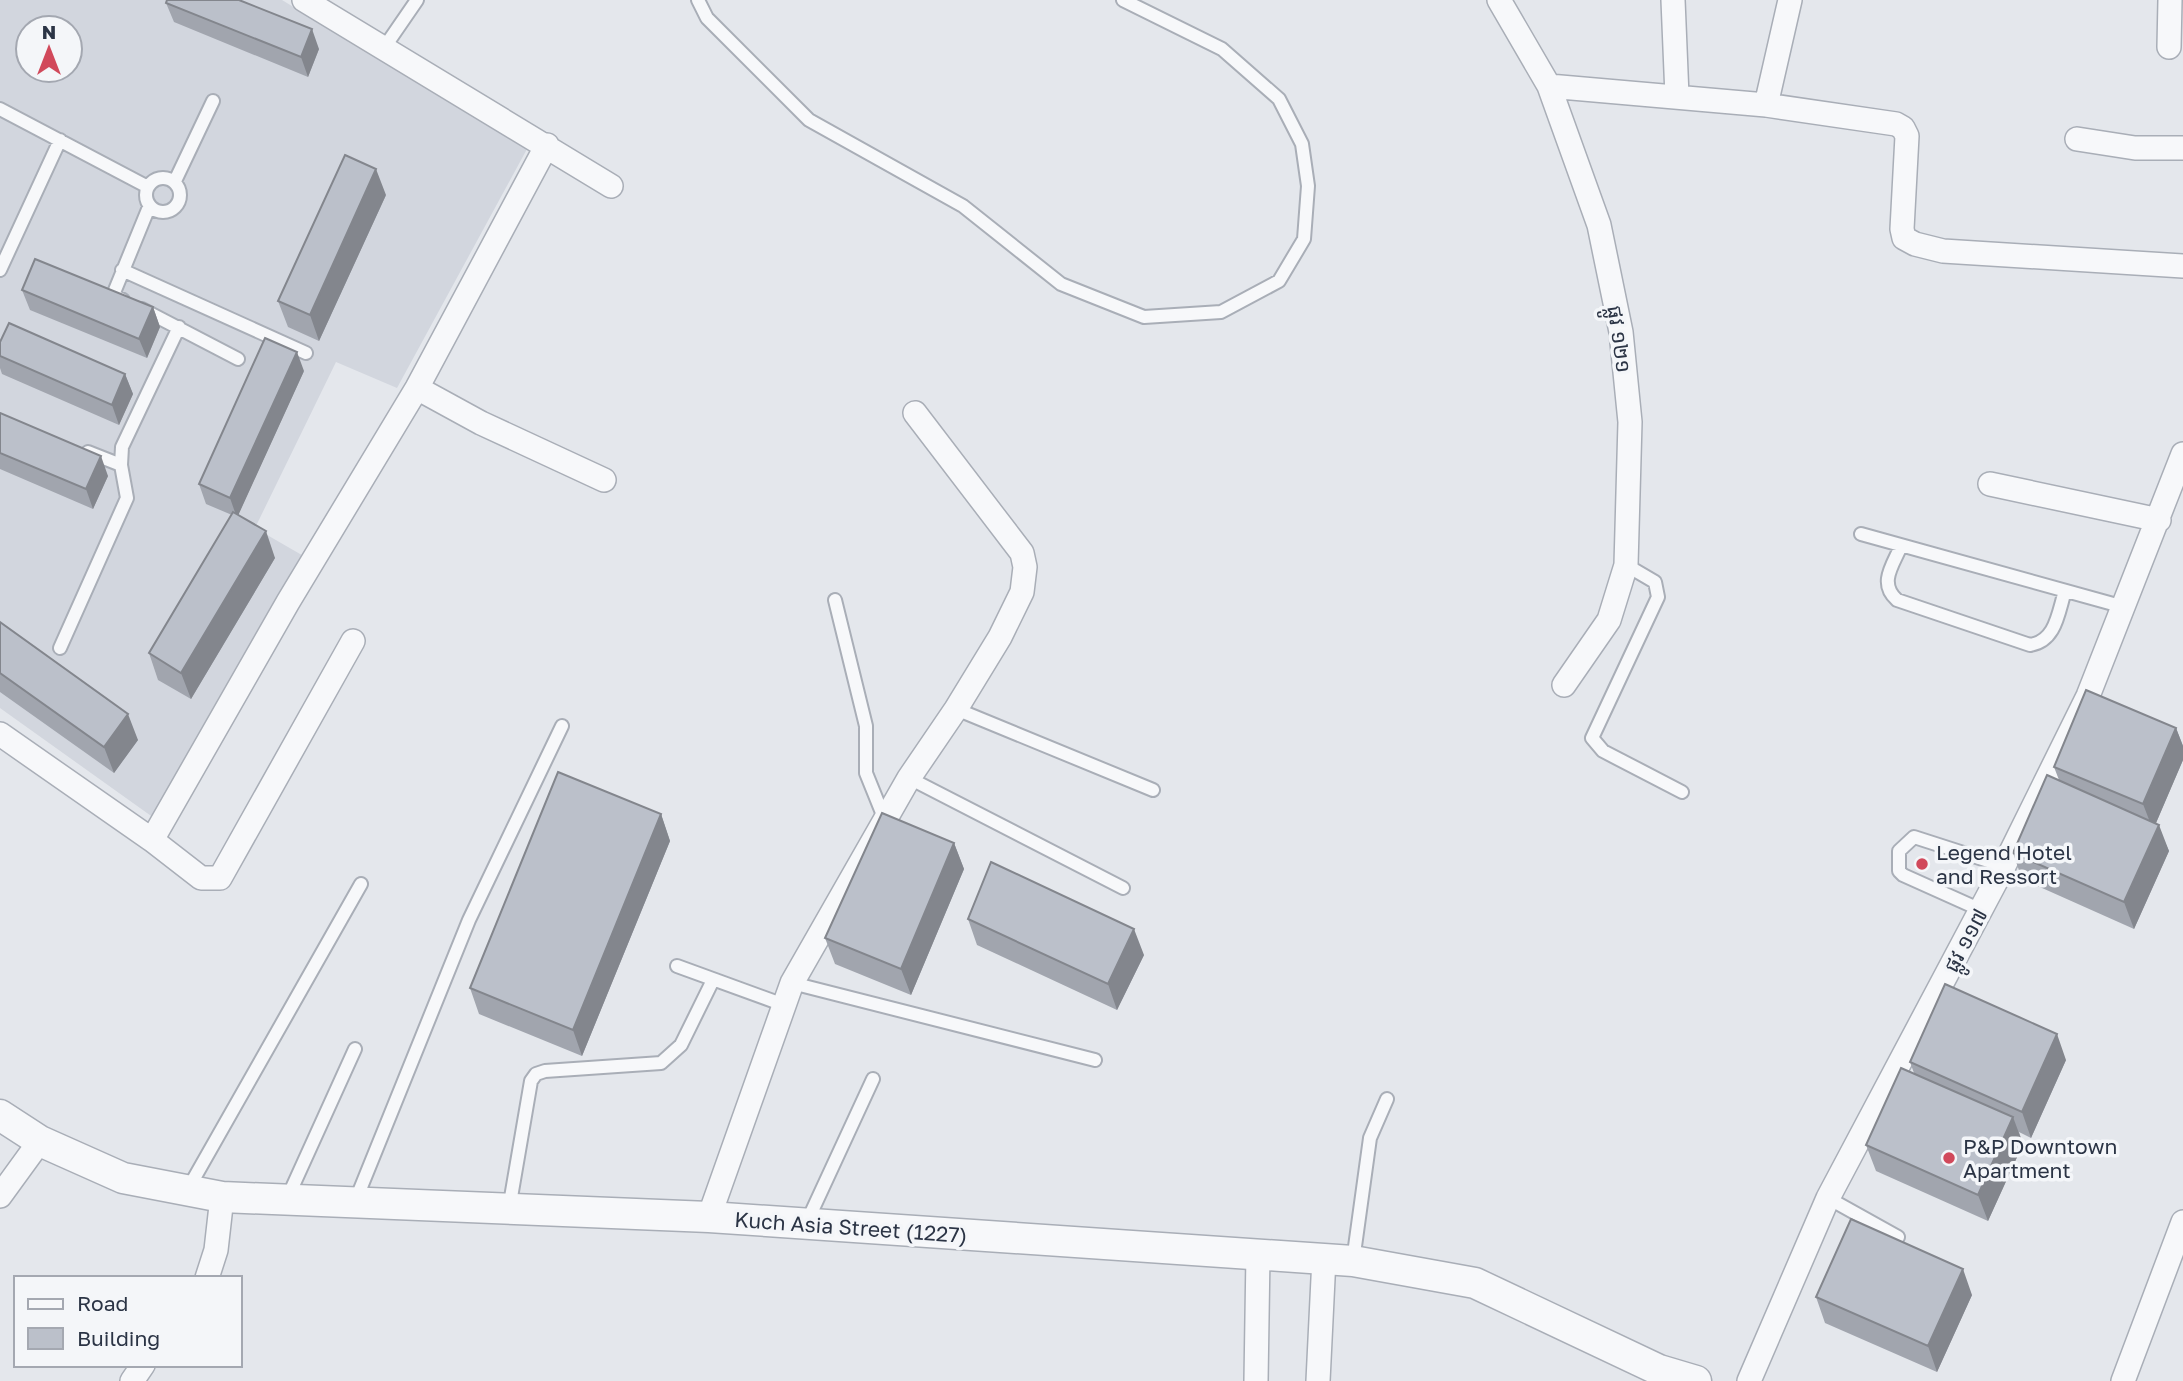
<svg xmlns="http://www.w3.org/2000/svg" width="2183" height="1381" viewBox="0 0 2183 1381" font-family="'Golos Text','Noto Sans Khmer',sans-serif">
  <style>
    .built { fill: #d2d6de; fill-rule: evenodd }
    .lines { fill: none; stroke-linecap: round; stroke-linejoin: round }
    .service-casing { stroke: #a9aeb7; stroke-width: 16 }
    .minor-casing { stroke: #a9aeb7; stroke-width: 26 }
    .tertiary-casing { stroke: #a9aeb7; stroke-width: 33 }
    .service { stroke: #f7f8fa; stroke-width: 12 }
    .minor { stroke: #f7f8fa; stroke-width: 23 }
    .tertiary { stroke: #f7f8fa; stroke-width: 30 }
    .wall { fill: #a1a5ae }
    .shaded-wall { fill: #83868d }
    .building { fill: #bbc0ca; stroke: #83868d; stroke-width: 2 }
    .poi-dot { fill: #d1495b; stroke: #f4f6f9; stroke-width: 2.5 }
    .labels { text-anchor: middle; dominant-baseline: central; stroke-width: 7; stroke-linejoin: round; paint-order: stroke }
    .street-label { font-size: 21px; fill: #2b3445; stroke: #f4f6f9 }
    .poi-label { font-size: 21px; fill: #2b3445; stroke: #f4f6f9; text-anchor: start }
  </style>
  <rect width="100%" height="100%" fill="#e4e7ec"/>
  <path class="built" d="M0,0H282L527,149L397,388L336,362L255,528L307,558L154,818L0,708ZM28,28H70V70H28Z"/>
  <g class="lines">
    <g class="service-casing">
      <path id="service" d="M698,0L707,18L809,120L963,206L1061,284L1144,317L1221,312L1279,281L1304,239L1308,186L1302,144L1279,99L1222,49L1123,0
        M384,48L417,0
        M0,109L148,187
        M146 195a17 17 0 1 1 34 0a17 17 0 1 1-34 0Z
        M175,181L213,101
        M0,270L60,140
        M122,270L306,353
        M123,300L113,295L149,207
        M142,309L238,359
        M88,452L121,465
        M1861,534L2124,607
        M1901,546C1893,565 1878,583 1897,600L2030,645C2056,641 2058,613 2065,591
        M1626,565L1655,582L1658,597L1592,738L1603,751L1682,792
        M835,600L866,726V773L885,820
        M60,648L127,498L121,465L122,447L179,327
        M956,709L1153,790
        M909,778L1123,888
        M1981,910L1903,875L1899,871V851L1914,837L2004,866
        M677,966L784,1005
        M792,983L1095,1060
        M188,1189L361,884
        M1828,1198L1898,1237
        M287,1199L355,1049
        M355,1202L469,920L562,726
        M509,1209L531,1081L536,1074L545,1071L661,1063L681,1045L713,980
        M806,1224L873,1079
        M1353,1261L1370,1138L1387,1099"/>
    </g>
    <g class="minor-casing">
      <path id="minor" d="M304,0L611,186
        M1499,0L1549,86L1599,225L1621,332L1630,422L1626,565L1609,620L1564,685
        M1673,0L1677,96
        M2169,47L2170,0
        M1549,86L1766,105L1896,124L1903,128L1907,136L1902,229L1904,238L1915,244L1943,251L2183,266
        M1766,105L1790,0
        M2077,139L2135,148H2183
        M417,388L481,423L604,480
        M1990,484L2159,520
        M0,734L152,840L201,878H220L353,641
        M152,840L288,602L417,388L547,145
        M0,1196L40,1141
        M709,1217L792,983L909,778L956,709L1000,637L1022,592L1025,567L1022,553L915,413
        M207,1278L216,1250L222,1197
        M132,1381L143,1365
        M1256,1381L1258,1254
        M1318,1381L1324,1258
        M1749,1381L1828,1198L2004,866L2088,696L2183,454
        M2123,1381L2183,1222"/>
    </g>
    <g class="tertiary-casing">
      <path id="tertiary" d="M0,1115L40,1141L123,1178L222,1197L709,1217L1353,1261L1475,1283L1659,1370L1696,1381"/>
    </g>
    <use href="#service" class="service"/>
    <use href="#minor" class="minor"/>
    <use href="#tertiary" class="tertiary"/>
  </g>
  <path class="wall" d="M166,3L319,49L308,77L174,22Z
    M386,195L319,341L288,327L278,301Z
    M22,290L153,307L160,327L147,358L30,310Z
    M0,342L125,374L133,394L119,425L2,374L0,368Z
    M304,371L238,515L275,558L191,699L158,680L149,653L232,515L206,504L199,484Z
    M0,413L108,476L93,509L0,469Z
    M0,622L138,740L114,773L0,692Z
    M2176,728L2183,746V760L2156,823L2169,851L2134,929L2022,879L2013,853L2059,780L2054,767Z
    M661,814L670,841L582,1056L479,1014L470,988Z
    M954,843L964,869L911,995L835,964L825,938Z
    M968,919L1144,955L1117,1010L977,945Z
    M2066,1060L2031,1138L2019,1132L2023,1144L1988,1221L1876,1171L1866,1145L1914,1073L1910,1062Z
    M1972,1295L1937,1372L1825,1323L1816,1297Z"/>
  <path class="shaded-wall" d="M312,29L319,49L308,77L301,57Z
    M376,169L386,195L319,341L310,315Z
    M153,307L160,327L147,358L139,339Z
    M297,352L304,371L237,518L230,498Z
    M125,374L133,394L119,425L112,405Z
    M101,456L108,476L93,509L86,489Z
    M266,531L275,558L191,699L181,673Z
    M128,714L138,740L114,773L104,747Z
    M2176,728L2183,746V760L2153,830L2143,804Z
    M661,814L670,841L582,1056L573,1030Z
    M2159,825L2169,851L2134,929L2124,902Z
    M954,843L964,869L911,995L901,969Z
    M1134,929L1144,955L1117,1010L1108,984Z
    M2057,1034L2066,1060L2031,1138L2022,1112Z
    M2013,1117L2023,1144L1988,1221L1978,1195Z
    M1963,1269L1972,1295L1937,1372L1928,1346Z"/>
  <path class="building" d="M167,0H239L312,29L301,57L166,3Z
    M345,155L376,169L310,315L278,301Z
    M35,259L153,307L139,339L22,290Z
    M9,323L125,374L112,405L0,356V342Z
    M265,338L297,352L230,498L199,484Z
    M0,413L101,456L86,489L0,453Z
    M233,512L266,531L181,673L149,653Z
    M0,622L128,714L104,747L0,673Z
    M2086,690L2176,728L2143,804L2054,767Z
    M558,772L661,814L573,1030L470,988Z
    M2047,775L2159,825L2124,902L2013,853Z
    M882,813L954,843L901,969L825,938Z
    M991,862L1134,929L1108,984L968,919Z
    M1945,984L2057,1034L2022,1112L1910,1062Z
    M1901,1068L2013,1117L1978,1195L1866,1145Z
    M1851,1219L1963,1269L1928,1346L1816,1297Z"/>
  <g class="poi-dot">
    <circle cx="1922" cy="864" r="7"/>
    <circle cx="1949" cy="1158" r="7"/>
  </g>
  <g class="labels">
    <g class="street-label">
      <text transform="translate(1620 339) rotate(82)">ផ្លូវ ១២១</text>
      <text transform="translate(1965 940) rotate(-62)">ផ្លូវ ១១៧</text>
      <text transform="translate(851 1227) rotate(4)">Kuch Asia Street (1227)</text>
    </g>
    <g class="poi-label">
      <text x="1936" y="852">Legend Hotel<tspan x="1936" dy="24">and Ressort</tspan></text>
      <text x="1963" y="1146">P&amp;P Downtown<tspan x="1963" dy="24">Apartment</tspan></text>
    </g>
  </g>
  <rect x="14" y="1276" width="228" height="91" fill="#f4f6f9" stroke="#a4a8b1" stroke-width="2"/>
  <rect x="28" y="1299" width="35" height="10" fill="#f7f8fa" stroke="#a4a8b1" stroke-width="2"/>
  <text x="77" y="1311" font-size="21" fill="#2b3445">Road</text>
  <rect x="28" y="1328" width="35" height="21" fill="#bbc0ca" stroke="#a4a8b1" stroke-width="2"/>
  <text x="77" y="1346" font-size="21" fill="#2b3445">Building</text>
  <g transform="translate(49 49)"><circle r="33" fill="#f4f6f9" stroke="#a4a8b1" stroke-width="2"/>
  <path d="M0-5L12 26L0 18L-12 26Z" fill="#d1495b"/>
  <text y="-10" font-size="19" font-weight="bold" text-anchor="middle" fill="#2b3445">N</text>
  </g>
</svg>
